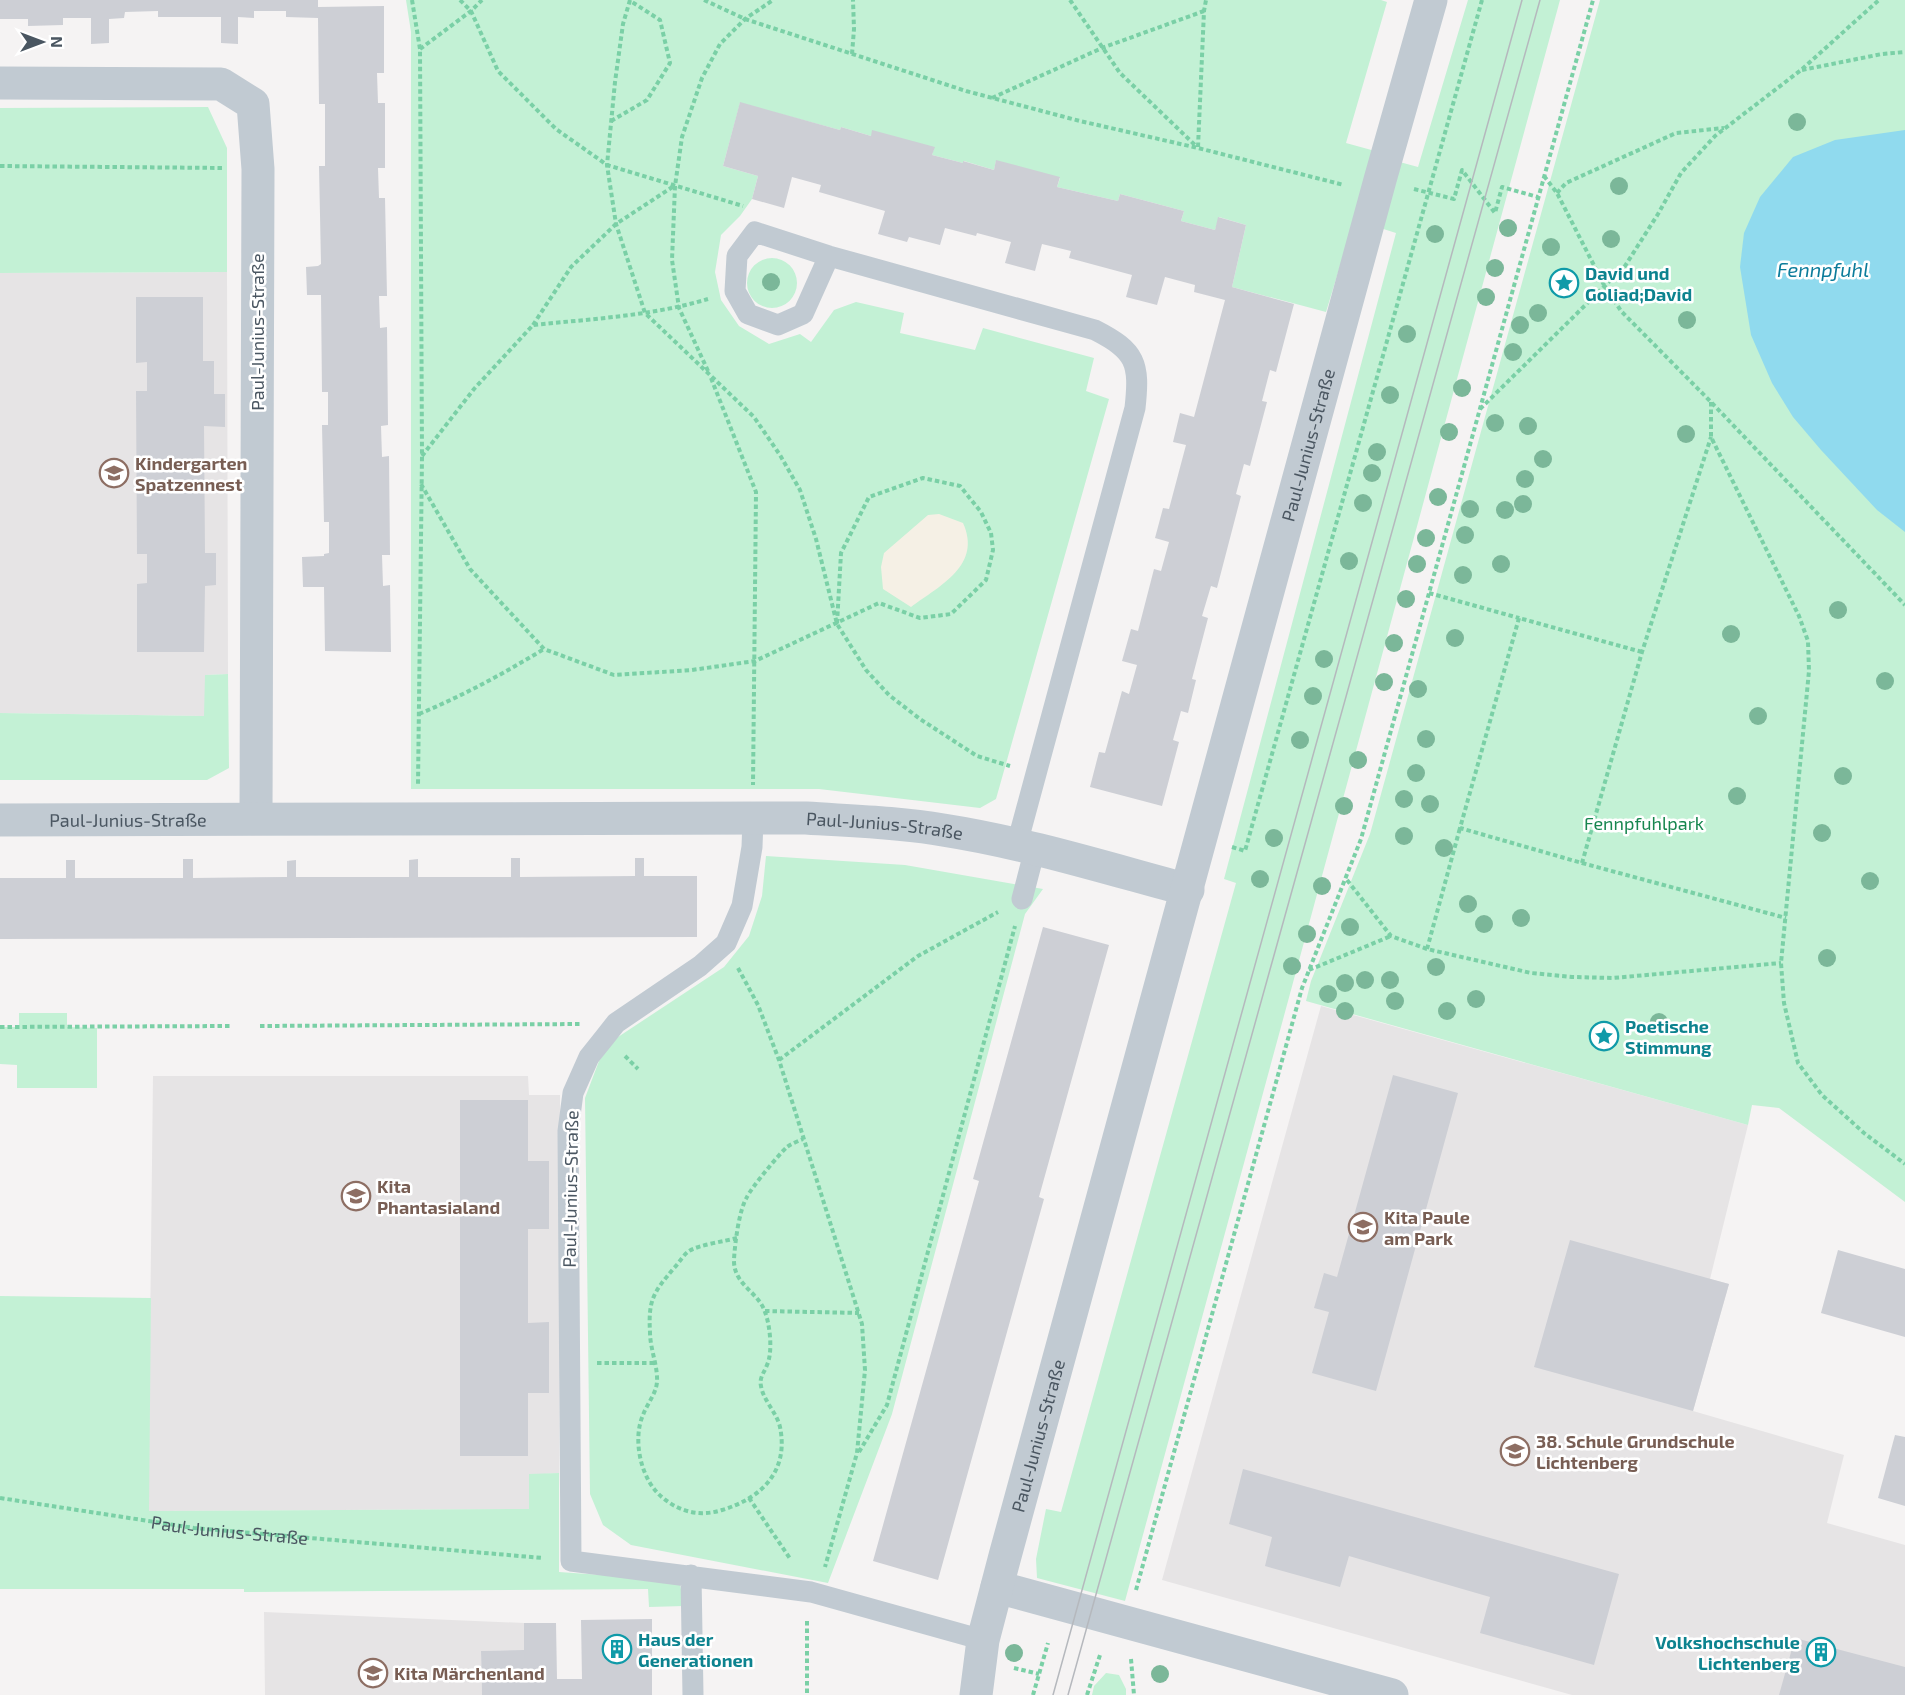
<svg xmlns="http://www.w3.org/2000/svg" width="1905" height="1695" viewBox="0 0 1905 1695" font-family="'Exo 2',sans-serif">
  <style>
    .education { fill: #e6e4e5 }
    .green { fill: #c3f1d5 }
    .sand { fill: #f5f0e5 }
    .water { fill: #90daee }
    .building { fill: #cdcfd5 }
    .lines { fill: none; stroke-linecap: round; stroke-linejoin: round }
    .path { stroke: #7ad0a6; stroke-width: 4; stroke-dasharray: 4.5 3; stroke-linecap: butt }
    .lane { stroke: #c1cad2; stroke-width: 21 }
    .street { stroke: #c1cad2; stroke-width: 33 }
    .tram { stroke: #b5b8bd; stroke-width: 1.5 }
    .tree { fill: #7bb799 }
    .labels { text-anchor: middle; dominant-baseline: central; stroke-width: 5; stroke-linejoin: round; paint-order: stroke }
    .culture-label { font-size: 18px; font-weight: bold; fill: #0d838f; stroke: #fff; text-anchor: start }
    .street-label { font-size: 18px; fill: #4a5661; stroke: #fff }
    .education-label { font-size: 18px; font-weight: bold; fill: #785e54; stroke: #fff; text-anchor: start }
    .park-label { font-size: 18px; fill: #17864f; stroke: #fff }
    .water-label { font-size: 20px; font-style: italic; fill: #0c7c9b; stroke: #fff }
  </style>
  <rect width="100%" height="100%" fill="#f5f3f3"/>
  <path class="education" d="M227,272L228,674L205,675V716L0,713V273Z
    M1321,1006L1748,1125L1710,1279L1729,1284L1693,1411L1844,1455L1827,1523L1905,1545V1695H1572L1162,1580Z
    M153,1076H528L529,1095H560L559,1473L529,1475V1509L148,1511Z
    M264,1612L524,1623V1650L481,1651L482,1695H265Z"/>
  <path class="green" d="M406,0H1381L1387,2L1346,143L1375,151L1326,312L1232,287L1246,225L1219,217L1215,230L1181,221L1184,211L1120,194L1118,201L1057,187L1060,178L996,161L994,170L964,161L963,163L932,155L934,148L871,136L841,127L840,130L740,103L723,166L758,176L752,199L740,216L721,235L715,272L721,300L739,326L769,344L800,334L811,342L834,310L856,302L904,313L900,333L975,350L983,328L1094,358L1086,391L1109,399L996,799L980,808L819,789H411V32Z
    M1468,0H1560L1125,1601L1037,1578L1036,1559L1046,1509L1061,1512L1236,883L1224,879L1396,233L1377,227L1396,161L1418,167Z
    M1600,0H1905V1202L1779,1108L1752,1105L1748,1125L1306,1001L1311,981L1370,834Z
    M208,107L227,148V272L0,273V108Z
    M747 283a25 25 0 1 1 50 0a25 25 0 1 1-50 0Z
    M228,674L229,768L207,780H0V713L204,716L205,675Z
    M766,856L905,865L1043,889L1025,914L892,1414L828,1583L631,1545L603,1525L590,1494L585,1098L599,1061L615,1039L724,967L749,936L762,896Z
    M19,1013H67V1027L97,1028V1088H17V1065L0,1064V1027H19Z
    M0,1296L151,1298L149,1511L529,1509V1474L559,1473V1572L674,1580L680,1584L684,1606L649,1607L648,1589L244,1592V1589H0Z
    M1106,1673L1119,1675L1126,1689V1695H1092L1094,1686Z"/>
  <path class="sand" d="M939,514L963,523C982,565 941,585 911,607L883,589L881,567L884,553L928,515Z"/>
  <path class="water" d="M1905,130V532L1877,510L1821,450L1793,417L1772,383L1751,335L1740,267L1744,233L1760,197L1793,157L1835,140Z"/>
  <path class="building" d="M0,0H318V7L384,6V73H377L378,103H385V168H378L379,198H385L387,296H379L380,328L387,327L388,425L381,426L382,457L389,456L390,555H382L383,586L390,585L391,652L325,651L324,587H303L302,557L324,556V554L329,553V522H324L322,425H328V392H322L321,295H307L306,267L318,266L321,264L319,166H325V104H319L318,18L286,17V11H254V18L238,17V44L221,43V17H158V11L125,12L124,18L109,19V43L91,44V18H63V25L28,26V19H0Z
    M740,102L840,130L841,127L871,136L872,130L935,147L932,155L963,163V161L994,170L996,160L1060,177L1057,187L1118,201L1120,194L1184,211L1181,221L1215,230L1218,217L1246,225L1232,287L1294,304L1276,372L1270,370L1262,401L1267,402L1250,466L1244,464L1236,494L1241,496L1217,588L1211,586L1202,616L1208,618L1192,679L1196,680L1188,713L1181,711L1173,740L1179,742L1162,806L1090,787L1099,752L1105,753L1122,691L1129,694L1137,665L1122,661L1131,629L1138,631L1154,569L1161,571L1169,542L1155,538L1163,508L1169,509L1186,445L1173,442L1180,413L1194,417L1225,300L1194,292L1195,285L1165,277L1157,305L1126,297L1132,275L1069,258L1071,251L1042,244L1035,271L1005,263L1011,242L977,233L976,236L945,228L940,245L909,237L907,242L878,234L885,211L819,192L821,185L792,177L784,208L752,199L758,176L723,166Z
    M136,297H203V361H214V394H225V427L204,426L205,553H216V585L205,586L204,652H137V584L147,583V554H137L136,391H147V362L136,363Z
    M511,858H520V877L635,876V858H644V876H697V937L0,939V878H66V860H75V878H183V859H193V878L287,877V861L296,860V877H409V860L418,859V877H511Z
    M1043,927L1109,945L1039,1197L1044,1199L938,1580L873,1561L979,1181L973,1179Z
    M1393,1075L1458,1093L1376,1391L1312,1373L1329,1312L1314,1308L1324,1273L1337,1277Z
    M460,1100H528V1161H549V1229H528V1323L549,1322V1393H528V1456H460Z
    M1570,1240L1729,1284L1693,1411L1534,1367Z
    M1838,1250L1905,1269V1337L1821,1313Z
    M1895,1435L1905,1437V1506L1878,1498Z
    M1243,1469L1619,1574L1594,1665L1480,1633L1490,1597L1349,1556L1340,1587L1265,1566L1272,1537L1229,1524Z
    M652,1619V1695H482L481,1651L524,1650V1623H556L557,1679H582L581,1620Z
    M1795,1638L1905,1667V1695H1779Z"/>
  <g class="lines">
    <g class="path">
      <path d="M412,0L420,49L422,457L418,785"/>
      <path d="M460,0L471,11L498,71L556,129L607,165L743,206"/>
      <path d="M630,0L623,24L615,82L607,165L616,224L645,313L754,417L780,455L800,490L816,539L837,624L866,670L889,695L920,719L977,756L1010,766"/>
      <path d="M704,0L745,19L966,91L1080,121L1198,148L1344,185"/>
      <path d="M1070,0L1120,73L1196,146"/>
      <path d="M420,49L471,11L482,0"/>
      <path d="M852,54L854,29L853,0"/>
      <path d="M1802,70L1882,54L1905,52"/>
      <path d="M992,98L1102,48L1204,11"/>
      <path d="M611,121L647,100L670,63L660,20L629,0"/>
      <path d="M1198,147L1204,11L1206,0"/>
      <path d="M0,166L224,168"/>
      <path d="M1544,176L1557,193L1604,285L1621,311L1711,402L1905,605"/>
      <path d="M1414,189L1454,199L1462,170L1495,213L1502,187L1538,197"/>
      <path d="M1557,193L1566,183L1676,133L1724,128"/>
      <path d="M533,325L571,267L616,224L674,186"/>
      <path d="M708,371L679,308L672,260L675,186L682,137L702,78L720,44L745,19L773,0"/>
      <path d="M711,378L756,492L753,785"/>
      <path d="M1711,402V437L1799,616L1808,641L1809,671L1781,963L1784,1003L1798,1063L1822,1095L1864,1133L1905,1164"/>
      <path d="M1480,409L1625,266L1658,214L1681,173L1715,136L1801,70L1879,0"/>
      <path d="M422,456L474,389L533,325C591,319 651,316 708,299"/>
      <path d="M421,484L470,569L544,649L614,675L692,670L755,661L879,603L920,618L951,614L986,580L993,550L991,533L981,512L960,486L923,478L869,497L841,553L837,624"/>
      <path d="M1429,593L1519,618"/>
      <path d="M1642,652L1519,618L1460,828L1582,863L1642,652L1711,437"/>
      <path d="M419,714C462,696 503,674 544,649"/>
      <path d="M1232,847L1245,851L1482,0"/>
      <path d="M1582,863L1786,918"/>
      <path d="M1347,880L1391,936L1427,949L1531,973L1572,977L1613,978L1781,963"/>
      <path d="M1427,949L1460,828"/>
      <path d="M738,968L758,1005L779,1060L862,1324L865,1370L857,1453L825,1567"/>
      <path d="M1309,970L1391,936"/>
      <path d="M260,1026L580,1024"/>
      <path d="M0,1027L232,1026"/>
      <path d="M625,1056L638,1069"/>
      <path d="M779,1060L918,956L998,912"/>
      <path d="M737,1238C726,1241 698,1245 689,1251C684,1254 679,1263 674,1268C654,1292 648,1299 650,1332C650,1349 658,1366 657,1382C656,1394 647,1404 643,1415C632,1440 641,1481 663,1498C680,1512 700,1517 722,1510C762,1498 789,1471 780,1427C777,1413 763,1400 761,1386C759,1378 764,1373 767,1365C773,1352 770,1325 765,1312C758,1291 733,1285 734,1259C735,1243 739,1210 747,1197C751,1188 780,1153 787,1147C791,1144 798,1141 803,1139"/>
      <path d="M765,1311L859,1313"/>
      <path d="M597,1363H654"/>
      <path d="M859,1452L887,1405L1015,926"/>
      <path id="s1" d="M0,1498L194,1528L543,1558"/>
      <path d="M749,1498L791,1560"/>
      <path d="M1136,1590L1302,988L1361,839L1593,0"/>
      <path d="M807,1621V1695"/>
      <path d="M1131,1659L1134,1695"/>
      <path d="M1014,1668L1039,1674"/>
      <path d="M1033,1695L1048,1643"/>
      <path d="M1087,1695L1100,1655"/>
    </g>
    <path class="lane" d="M829,256L803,314L778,325L748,314L735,291L737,256L755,232L829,256L1095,330C1136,351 1140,363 1135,408L1017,844
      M753,819L752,847L742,906L726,943L700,966L616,1023L605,1037L589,1057L573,1093L568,1131L571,1561L811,1592L983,1640
      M1022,899L1035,849
      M691,1575L693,1695"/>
    <g class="street">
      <path d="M0,83L221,84L253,104L258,169L256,818"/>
      <path id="s2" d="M0,820L806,818C851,821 898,822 943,830C1026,843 1106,868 1188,890"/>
      <path d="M997,1587L1392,1695"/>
      <path id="s3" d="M976,1695L983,1640L1005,1556L1380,180L1431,0"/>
    </g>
    <path class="tram" d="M1053,1695L1522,0
      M1068,1695L1540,0"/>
  </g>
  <g class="tree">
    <circle cx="1797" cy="122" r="9"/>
    <circle cx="1619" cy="186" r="9"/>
    <circle cx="1508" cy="228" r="9"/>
    <circle cx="1435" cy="234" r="9"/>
    <circle cx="1611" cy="239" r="9"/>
    <circle cx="1551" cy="247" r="9"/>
    <circle cx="1495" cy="268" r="9"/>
    <circle cx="771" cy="282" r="9"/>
    <circle cx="1486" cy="297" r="9"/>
    <circle cx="1538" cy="313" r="9"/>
    <circle cx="1687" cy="320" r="9"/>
    <circle cx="1520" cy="325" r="9"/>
    <circle cx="1407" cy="334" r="9"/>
    <circle cx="1513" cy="352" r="9"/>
    <circle cx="1462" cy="388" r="9"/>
    <circle cx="1390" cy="395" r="9"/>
    <circle cx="1495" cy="423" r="9"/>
    <circle cx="1528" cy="426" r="9"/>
    <circle cx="1449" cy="432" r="9"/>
    <circle cx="1686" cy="434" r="9"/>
    <circle cx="1377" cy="452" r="9"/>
    <circle cx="1543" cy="459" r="9"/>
    <circle cx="1372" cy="473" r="9"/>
    <circle cx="1525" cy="479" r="9"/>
    <circle cx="1438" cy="497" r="9"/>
    <circle cx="1363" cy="503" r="9"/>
    <circle cx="1523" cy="504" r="9"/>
    <circle cx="1470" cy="509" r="9"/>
    <circle cx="1505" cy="510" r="9"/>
    <circle cx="1465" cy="535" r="9"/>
    <circle cx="1426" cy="538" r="9"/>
    <circle cx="1349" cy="561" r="9"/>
    <circle cx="1417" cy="564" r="9"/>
    <circle cx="1501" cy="564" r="9"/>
    <circle cx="1463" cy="575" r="9"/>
    <circle cx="1406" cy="599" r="9"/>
    <circle cx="1838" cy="610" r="9"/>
    <circle cx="1731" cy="634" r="9"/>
    <circle cx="1455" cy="638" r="9"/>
    <circle cx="1394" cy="643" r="9"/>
    <circle cx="1324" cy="659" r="9"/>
    <circle cx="1885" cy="681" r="9"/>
    <circle cx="1384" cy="682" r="9"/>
    <circle cx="1418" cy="689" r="9"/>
    <circle cx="1313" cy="696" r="9"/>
    <circle cx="1758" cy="716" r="9"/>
    <circle cx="1426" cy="739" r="9"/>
    <circle cx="1300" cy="740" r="9"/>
    <circle cx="1358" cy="760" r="9"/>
    <circle cx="1416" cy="773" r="9"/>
    <circle cx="1843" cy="776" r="9"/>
    <circle cx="1737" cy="796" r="9"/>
    <circle cx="1404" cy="799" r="9"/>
    <circle cx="1430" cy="804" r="9"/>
    <circle cx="1344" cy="806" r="9"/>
    <circle cx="1822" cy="833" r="9"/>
    <circle cx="1404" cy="836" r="9"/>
    <circle cx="1274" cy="838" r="9"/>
    <circle cx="1444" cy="848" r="9"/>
    <circle cx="1260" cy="879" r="9"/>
    <circle cx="1870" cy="881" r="9"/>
    <circle cx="1322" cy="886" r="9"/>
    <circle cx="1468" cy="904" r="9"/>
    <circle cx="1521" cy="918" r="9"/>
    <circle cx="1484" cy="924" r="9"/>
    <circle cx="1350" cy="927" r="9"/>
    <circle cx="1307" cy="934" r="9"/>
    <circle cx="1827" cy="958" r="9"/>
    <circle cx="1292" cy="966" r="9"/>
    <circle cx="1436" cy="967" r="9"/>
    <circle cx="1365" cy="980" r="9"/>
    <circle cx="1390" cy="980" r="9"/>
    <circle cx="1345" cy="983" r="9"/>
    <circle cx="1328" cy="994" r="9"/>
    <circle cx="1476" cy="999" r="9"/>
    <circle cx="1395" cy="1001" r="9"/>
    <circle cx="1345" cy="1011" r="9"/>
    <circle cx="1447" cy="1011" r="9"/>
    <circle cx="1659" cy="1022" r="9"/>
    <circle cx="1014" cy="1653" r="9"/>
    <circle cx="1160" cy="1674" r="9"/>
  </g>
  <defs>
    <g id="sight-ring" transform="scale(1.5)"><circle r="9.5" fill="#fff" stroke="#0f9aa8" stroke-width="1.5"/><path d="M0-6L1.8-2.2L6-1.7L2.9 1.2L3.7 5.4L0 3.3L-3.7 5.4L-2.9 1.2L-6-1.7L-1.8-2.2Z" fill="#0f9aa8"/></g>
    <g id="school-ring" transform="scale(1.5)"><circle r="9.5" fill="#fff" stroke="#8d6e63" stroke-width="1.5"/><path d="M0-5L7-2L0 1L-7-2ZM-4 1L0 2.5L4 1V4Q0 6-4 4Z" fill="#8d6e63"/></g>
    <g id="building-ring" transform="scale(1.5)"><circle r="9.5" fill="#fff" stroke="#0f9aa8" stroke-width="1.5"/><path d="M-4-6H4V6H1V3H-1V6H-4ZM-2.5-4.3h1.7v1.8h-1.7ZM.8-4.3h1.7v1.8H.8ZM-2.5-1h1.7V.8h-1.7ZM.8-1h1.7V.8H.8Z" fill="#0f9aa8"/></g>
  </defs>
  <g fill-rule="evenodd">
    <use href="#sight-ring" x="1564" y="283"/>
    <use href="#school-ring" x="114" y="473"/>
    <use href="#sight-ring" x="1604" y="1036"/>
    <use href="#school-ring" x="356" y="1196"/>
    <use href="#school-ring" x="1363" y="1227"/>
    <use href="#school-ring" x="1515" y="1451"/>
    <use href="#building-ring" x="617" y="1649"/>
    <use href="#building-ring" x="1821" y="1652"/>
    <use href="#school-ring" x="373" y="1673"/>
  </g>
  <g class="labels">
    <g class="culture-label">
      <text x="1585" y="273">David und<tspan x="1585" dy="21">Goliad;David</tspan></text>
      <text x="1625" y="1026">Poetische<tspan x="1625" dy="21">Stimmung</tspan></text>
      <text x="638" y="1639">Haus der<tspan x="638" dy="21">Generationen</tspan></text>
      <text x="1800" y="1642" text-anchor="end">Volkshochschule<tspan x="1800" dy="21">Lichtenberg</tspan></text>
    </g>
    <g class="street-label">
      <text transform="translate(257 332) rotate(-90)">Paul-Junius-Straße</text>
      <text stroke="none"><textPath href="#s3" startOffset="1294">Paul-Junius-Straße</textPath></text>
      <text stroke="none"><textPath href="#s2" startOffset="128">Paul-Junius-Straße</textPath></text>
      <text stroke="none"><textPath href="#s2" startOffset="885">Paul-Junius-Straße</textPath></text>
      <text transform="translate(570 1189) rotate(-89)">Paul-Junius-Straße</text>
      <text stroke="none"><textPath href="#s3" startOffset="267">Paul-Junius-Straße</textPath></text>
      <text stroke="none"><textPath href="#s1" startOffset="232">Paul-Junius-Straße</textPath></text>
    </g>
    <g class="education-label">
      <text x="135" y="463">Kindergarten<tspan x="135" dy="21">Spatzennest</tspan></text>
      <text x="377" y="1186">Kita<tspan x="377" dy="21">Phantasialand</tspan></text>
      <text x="1384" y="1217">Kita Paule<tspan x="1384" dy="21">am Park</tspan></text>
      <text x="1536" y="1441">38. Schule Grundschule<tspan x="1536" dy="21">Lichtenberg</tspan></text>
      <text x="394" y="1673">Kita Märchenland</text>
    </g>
    <g class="park-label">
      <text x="1644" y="823">Fennpfuhlpark</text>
    </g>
    <g class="water-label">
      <text x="1823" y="269">Fennpfuhl</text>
    </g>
  </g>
  <g transform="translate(42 42) rotate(90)" stroke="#ffffff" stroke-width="4.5" paint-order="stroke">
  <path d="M0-4.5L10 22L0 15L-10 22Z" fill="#4a5661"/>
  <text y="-9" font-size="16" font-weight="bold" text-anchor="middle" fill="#4a5661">N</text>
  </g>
</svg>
